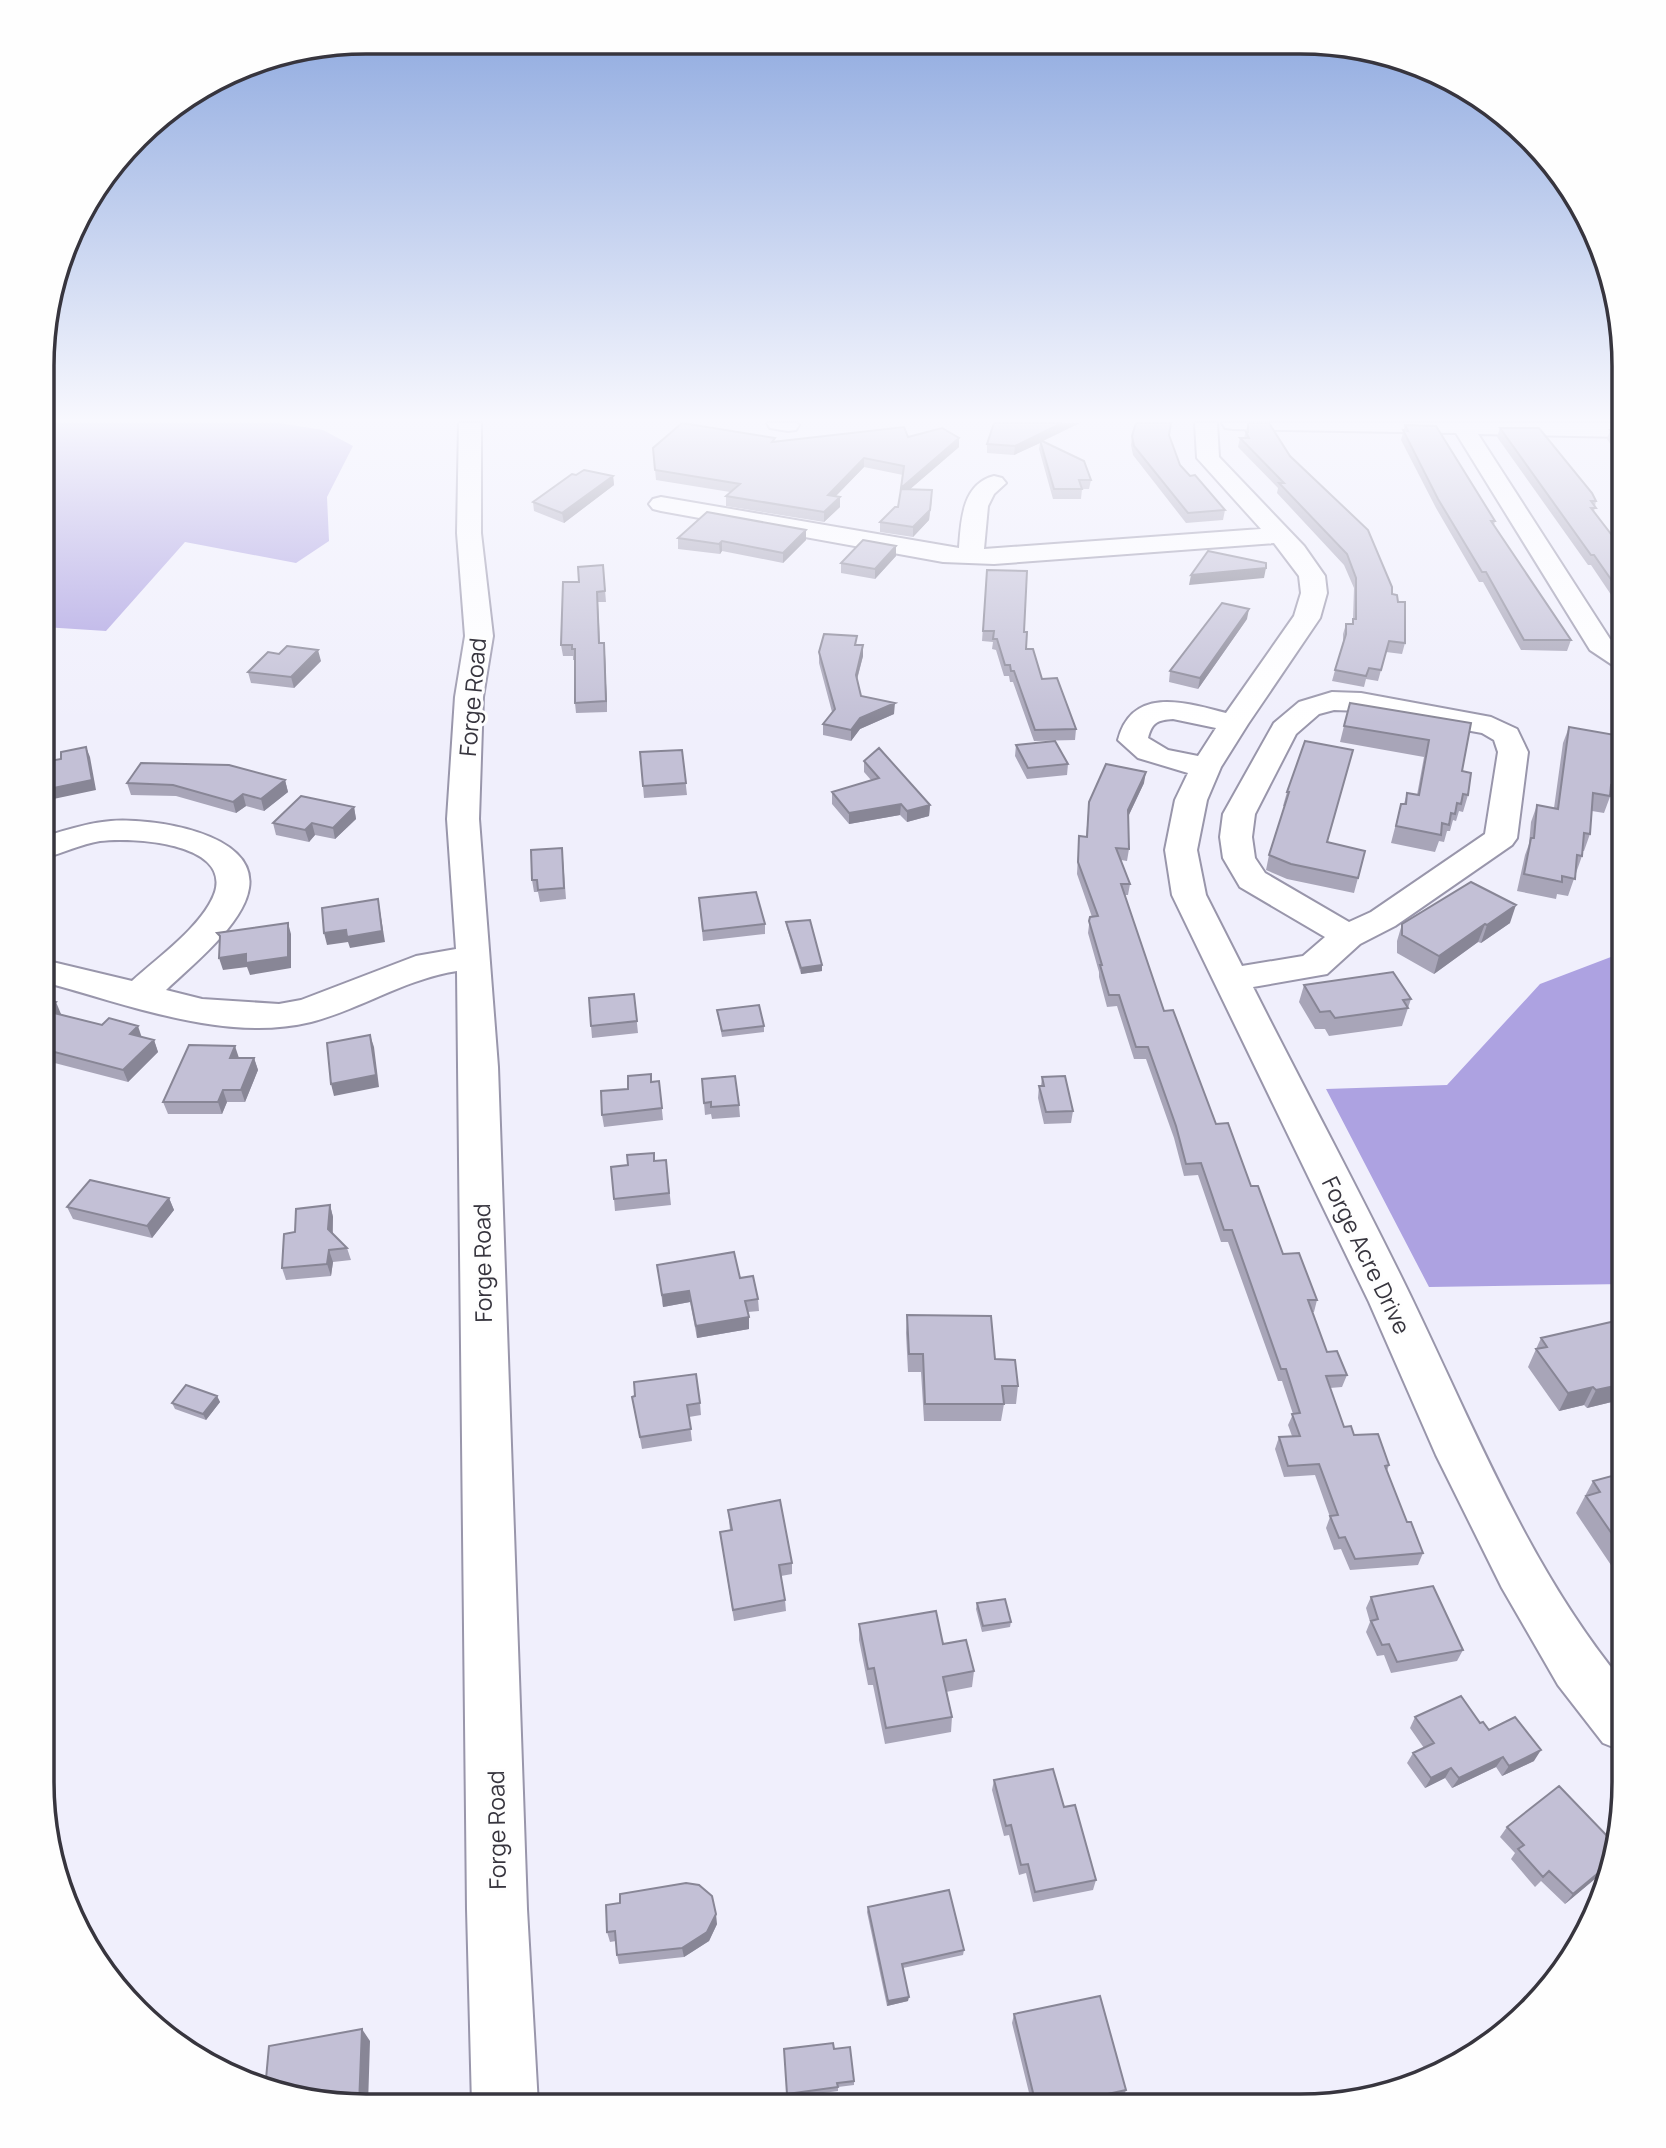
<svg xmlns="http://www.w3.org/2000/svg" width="1666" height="2148" viewBox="0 0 1666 2148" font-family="Manrope,sans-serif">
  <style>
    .forest { fill: #ada2e1 }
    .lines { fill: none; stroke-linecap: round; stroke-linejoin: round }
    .minor-casing { stroke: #9996ab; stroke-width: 4 }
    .minor { fill: #fff; fill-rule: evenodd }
    .wall { fill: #a8a5b8 }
    .shaded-wall { fill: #888696 }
    .building { fill: #c3c0d6; stroke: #888696; stroke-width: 2 }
    .labels { text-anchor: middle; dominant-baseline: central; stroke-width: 6; stroke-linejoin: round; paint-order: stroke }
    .street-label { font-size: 23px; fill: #37353e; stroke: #fefefe }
    .rim { fill: none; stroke: #37353e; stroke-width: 3.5 }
  </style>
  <rect width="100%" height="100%" fill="#f0effc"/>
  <path class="forest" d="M45,423H279L323,430L353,446L327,497L329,541L296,563L185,542L106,631L44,627Z
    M1624,952V1284L1429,1287L1326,1089L1447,1085L1540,984Z"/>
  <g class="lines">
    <g class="minor-casing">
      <path id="minor" d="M459,423H481V533L493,636L483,697L479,819L498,1067L527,1909L538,2105H472L467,1909L457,971C405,979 361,1009 311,1022C225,1043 127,1004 44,982V960L132,981C157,958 204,925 215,892C230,842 131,837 100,841C81,844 63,853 44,858V837C65,830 88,823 111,821C150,818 258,832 249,888C244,924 191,966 166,990L202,999L279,1004L301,1000L416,956L456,949L447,819L455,697L465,636L457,533Z
        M767,423H797L799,425L796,430L788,431L770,428Z
        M1195,423H1217L1219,457L1304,546L1325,576L1327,593L1320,618L1248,724L1221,767L1207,800L1197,850L1206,895L1242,966L1303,956L1325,937L1240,887L1223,858L1220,837L1223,814L1274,723L1299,702L1332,692L1361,693L1491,717L1517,729L1528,752L1517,838L1512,845L1395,926L1360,944L1327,974L1253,987C1306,1092 1363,1197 1414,1303C1476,1432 1531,1571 1623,1682V1751L1603,1743L1558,1685L1502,1588L1436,1455L1369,1302L1172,895L1165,850L1175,800L1188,773L1138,758L1118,740C1132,686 1185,702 1226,713L1294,616L1301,593L1299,576L1274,543L994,564L943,562L661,511L653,509L649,504L653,499L661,497L959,548C961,521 962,484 994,476L1002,478L1006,483L994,494L988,506L984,549L1261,529L1197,458ZM1334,710L1361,711L1482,733L1494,740L1498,752L1485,834L1371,912L1349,922L1265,873L1255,858L1252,837L1255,814L1296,734L1319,714ZM1173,719L1216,728L1198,756L1168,750L1148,738C1152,722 1158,720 1173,719Z
        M1222,423H1624V437L1478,434L1610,639L1624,648V668L1614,666L1590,650L1456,433L1233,429L1225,428Z"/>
    </g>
    <use href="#minor" class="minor"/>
  </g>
  <path class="wall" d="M994,423L1043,441L1091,480L1089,489H1082L1081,499H1053L1039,449L1040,443L1014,455L987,453V444Z
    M1248,423L1290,456L1398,602L1405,643L1402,654L1386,652L1378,681L1366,679L1364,687L1332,681L1343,642V634L1346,624H1352L1353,619L1354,588L1344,565L1277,493L1278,488L1238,447L1240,438H1244Z
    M1405,425L1495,521L1494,525L1571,640L1567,651L1521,650L1483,582H1479L1436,508L1401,440Z
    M1500,428L1596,501L1594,512L1624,551V614L1591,565H1588L1497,437Z
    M1610,430H1624V458L1618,449L1613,448L1607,439Z
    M1132,436H1169L1180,465L1225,510L1223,520L1186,523L1133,455L1131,445Z
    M908,437L959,447L910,489L932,500L929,520L913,537L880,532V522L898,507L903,475L864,467L836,496L840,507L824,522L726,506V496L730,492L656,480L653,448Z
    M576,475L613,476L614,485L564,523L534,511L533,502Z
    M678,538L806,540L783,563L722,551L720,554L678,549Z
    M896,546V556L875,579L841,573V563Z
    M603,565L606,602H598L600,643H604L605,654L607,712L576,713L575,703V660H573V656H563L561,645L579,582Z
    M987,570L1024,632L1026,649L1042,679L1076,729L1075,740L1034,741L1013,682H1010L1009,676H1004L996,650L992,649L993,642L982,641Z
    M1247,619L1198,689L1169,682L1170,671Z
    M857,645L863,656L857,680L861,696L894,714L860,729L851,741L823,735V724L832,712L819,663V652Z
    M321,661L294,688L251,683L248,672Z
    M1471,723L1462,771L1468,795L1463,812L1459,811L1456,821L1453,820L1450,831H1447L1444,842L1439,841L1435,852L1391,843L1401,804H1404L1407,793L1417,795L1424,757L1340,742L1344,726Z
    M1569,727L1614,786L1604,813L1592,811L1590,834L1584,851H1583L1582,856L1568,896L1557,894L1556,899L1517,891L1525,855L1529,844L1531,822L1537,805L1554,808L1563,743Z
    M1016,745L1068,764L1067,775L1027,779L1015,756Z
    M682,750L687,795L644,798L640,752Z
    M1353,750L1327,842L1358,878L1354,893L1287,879L1266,870L1269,855L1285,806H1283L1287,792Z
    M864,761L930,805L929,816L907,822L900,815L849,824L832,804V792L871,780L864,772Z
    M285,780L288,792L264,811L246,806L236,813L176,796L131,795L127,783Z
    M1144,783L1128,817L1129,849L1127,861L1121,860L1130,884L1128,895H1125L1164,1011L1216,1124L1251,1186L1283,1254L1317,1300L1314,1312H1312L1327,1352L1347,1375L1342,1387L1330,1388L1344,1427L1389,1465L1387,1471L1407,1522L1423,1553L1418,1565L1350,1570L1341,1549L1334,1550L1326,1528L1330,1517L1315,1475L1284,1477L1275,1449L1279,1437L1292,1436L1288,1425L1293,1414L1282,1381H1278L1228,1242H1221L1198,1175L1184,1176L1174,1138L1146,1059H1134L1117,1006L1107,1007L1099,977V972L1088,933L1090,917H1092L1077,874L1079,836L1086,837L1089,802Z
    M354,807L356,819L335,839L315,835L309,842L276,835L273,823Z
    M563,859L566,899L540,902L538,892H534L532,880Z
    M699,898L765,924V934L703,941Z
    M786,922L822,965V971L801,974L787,928Z
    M1510,923L1481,943L1478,942L1434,974L1397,953V941L1402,924Z
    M1304,985L1411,999L1402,1026L1329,1036L1325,1029H1315L1299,1002Z
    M634,994L638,1033L592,1038L591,1026Z
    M44,999L61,1014V1015L154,1040L158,1052L128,1082L43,1060Z
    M717,1010L764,1026V1032L722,1037Z
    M239,1058H254L258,1070L245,1102H227L222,1114H168L163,1102Z
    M1042,1077L1073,1111L1071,1123L1044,1124L1038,1098L1039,1086H1041Z
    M702,1079L739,1105L740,1117L712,1119L711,1114L705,1115Z
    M659,1081L663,1120L604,1127L602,1115L628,1089L652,1082Z
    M666,1160L671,1205L615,1211L614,1199L654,1161Z
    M169,1198L174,1210L152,1238L73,1219L67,1207Z
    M330,1205L333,1217V1234L347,1248L351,1260L333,1262L331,1276L286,1280L282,1268L295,1232Z
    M657,1265L740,1278L758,1299L759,1311L748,1312L749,1329L697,1338L690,1302L663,1307Z
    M907,1315L995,1359L1018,1386L1016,1404H1004L1001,1421H924L921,1372H908L906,1333Z
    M1541,1338L1624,1399L1587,1408L1584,1405L1559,1411L1528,1367Z
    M217,1396L220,1402L206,1420L175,1409L172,1403Z
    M632,1397L700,1403L701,1415L689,1417L692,1441L642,1449Z
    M1623,1473V1583L1576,1513L1593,1481Z
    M728,1510L792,1563V1574L781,1576L785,1600L786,1611L734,1621L720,1532L730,1530Z
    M1371,1597L1463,1650L1457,1661L1391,1673L1384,1655L1377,1656L1366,1632L1370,1622L1366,1608Z
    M977,1603L1011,1622L1010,1627L982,1632L976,1609Z
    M859,1624L943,1644L974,1671L972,1687L946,1692L952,1717L951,1732L885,1744L873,1685H868L859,1640Z
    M1415,1717L1480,1723L1534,1761L1502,1776L1496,1767L1452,1788L1445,1778L1425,1788L1407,1763L1413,1753L1424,1748L1410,1728Z
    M994,1780L1064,1807L1096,1880L1093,1890L1033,1902L1026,1873L1019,1875L1009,1835L1004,1836L992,1790Z
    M1507,1827L1602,1873L1565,1904L1541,1881L1535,1887L1511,1859L1515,1853L1500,1837Z
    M606,1905L717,1924L709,1941L684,1957L619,1964L617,1955L616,1941L610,1942L607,1932Z
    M868,1907L964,1950L963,1955L903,1968L908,2001L887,2006L867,1912Z
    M1014,2014L1126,2090L1123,2098L1090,2105H1032L1012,2023Z
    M784,2049H834L854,2081V2085L838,2087V2091L787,2098Z"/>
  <path class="shaded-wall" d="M1062,423H1080L1041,442L1040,440V443L1014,455L1015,446Z
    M959,438V447L901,497V488Z
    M864,458V467L828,504V495Z
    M613,476L614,485L564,523L562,513Z
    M932,490L929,520L913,537V527Z
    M840,497V507L824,522V512Z
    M806,530V540L783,563V553Z
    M722,541V551L720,554L719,544Z
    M896,546V556L875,579V569Z
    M1266,568L1264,578L1189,585L1191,575Z
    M1249,609L1247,619L1198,689L1200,678Z
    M604,643L605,654L607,712L606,701Z
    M863,645V656L855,686L856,675Z
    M318,650L321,661L294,688L291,677Z
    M895,703L894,714L860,729L851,741V730L860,718Z
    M86,747L90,757L96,790L44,801V790Z
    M1146,772L1144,783L1126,821L1128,810Z
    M285,780L288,792L264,811L261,799Z
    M243,794L246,806L236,813L233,802Z
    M901,804L900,815L849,824V813Z
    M930,805L929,816L907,822V811Z
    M354,807L356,819L335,839L333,828Z
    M312,823L315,835L309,842L305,830Z
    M378,899L385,942L350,948L348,942L327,945L324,933Z
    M1516,905L1510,923L1481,943L1487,925Z
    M288,923L291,934V968L250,975L247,967L223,970L219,958Z
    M1485,924L1478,942L1434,974L1439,956Z
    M822,965V971L801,974V968Z
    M56,1002L61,1014L52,1023L46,1011Z
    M138,1026L142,1038L130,1034Z
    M370,1035L374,1047L379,1087L334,1096L331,1084Z
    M154,1040L158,1052L128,1082L123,1070Z
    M235,1046L239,1058H230Z
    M254,1058L258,1070L245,1102L241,1090Z
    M223,1090L227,1102L222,1114L218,1102Z
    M169,1198L174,1210L152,1238L147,1226Z
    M330,1205L333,1217L332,1241L328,1229Z
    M329,1250L333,1262L331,1276L327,1264Z
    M689,1291L690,1302L663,1307L662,1295Z
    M749,1317V1329L697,1338L696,1326Z
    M1624,1384V1399L1587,1408L1596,1390Z
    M1593,1387L1584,1405L1559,1411L1568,1393Z
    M217,1396L220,1402L206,1420L203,1414Z
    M1541,1750L1534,1761L1502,1776L1509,1766Z
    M1503,1757L1496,1767L1452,1788L1459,1778Z
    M1451,1768L1445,1778L1425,1788L1431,1778Z
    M1603,1869L1602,1873L1565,1904L1573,1894Z
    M716,1914L717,1924L709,1941L684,1957L682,1948Z
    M909,1997L908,2001L887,2006L888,2001Z
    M362,2029L370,2041L368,2105H359Z"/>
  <path class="building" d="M682,423L775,438L772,442L904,427L908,437L942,428L959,438L901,488L904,466L864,458L828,495L840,497L824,512L726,496L740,484L655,470L653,448Z
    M994,423H1062L1015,446L987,444Z
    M1136,423H1171L1169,435L1180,465L1190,476L1195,475L1225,510L1188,513L1134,446L1132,436Z
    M1248,423H1269L1290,456L1368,530L1392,587V594L1397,595L1398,602H1405V643L1389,641L1381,670L1369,668L1366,676L1335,670L1346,634V624H1353V619H1356V578L1347,554L1279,483H1284L1240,438H1249L1246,432H1248Z
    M1405,425L1436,426L1495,521H1491L1571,640H1524L1486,572H1482L1438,499L1403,430L1408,431Z
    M1500,428H1539L1592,493L1596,501H1591L1596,508H1591L1624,551V598L1594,555H1591Z
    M1610,430H1624V443L1621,439H1616Z
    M1040,440L1084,461L1091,480H1079L1082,489H1054Z
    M584,470L613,476L562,513L533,502L572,474L576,475Z
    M901,489L932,490L930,510L913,527L880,522L895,507H898Z
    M707,512L806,530L783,553L722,541L719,544L678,538Z
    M863,540L896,546L875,569L841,563Z
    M1208,551L1266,563V568L1191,575Z
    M603,565L605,591L597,592L599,643H604L606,701L575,703V649H572V645H561L563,582H579L578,567Z
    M987,570L1027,571L1024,632H1027L1026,649H1033L1042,679L1057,678L1076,729L1035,730L1014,671H1011L1010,665H1005L997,639H993L994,631H983Z
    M1222,603L1249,609L1200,678L1170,671Z
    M824,634L857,636L855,645H863L856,675L861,696L895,703L860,718L851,730L823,724L835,709L819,652Z
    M287,646L318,650L291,677L248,672L268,652L279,654Z
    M1350,703L1471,723L1462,771L1471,773L1468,795L1463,794L1461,804L1457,803L1455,814L1451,813L1449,825L1442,823L1441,835L1396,826L1401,804H1406L1407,793L1419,795L1429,740L1344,726Z
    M1569,727L1615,735L1614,786L1611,785L1610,796L1593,793L1590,834L1584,833L1582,856L1577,855L1575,879L1562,876V882L1524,874L1531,838H1534L1537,805L1558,809Z
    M1055,741L1068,764L1028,768L1016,745Z
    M1305,741L1353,750L1327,842L1365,851L1358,878L1291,864L1269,855L1289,792H1287Z
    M86,747L92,780L44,790V762L61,759V752Z
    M879,748L930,805L907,811L901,804L849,813L832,792L879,778L864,761Z
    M682,750L686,783L643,786L640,752Z
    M141,763L229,765L285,780L261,799L243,794L233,802L173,785L127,783Z
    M1106,764L1146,772L1128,810L1129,849L1116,848L1130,884H1121L1164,1011L1173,1010L1216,1124L1228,1123L1251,1186H1258L1283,1254L1299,1253L1317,1300H1308L1327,1352L1337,1351L1347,1375L1326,1376L1344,1427L1351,1426L1354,1435L1378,1434L1389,1465L1385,1466L1407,1522H1411L1423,1553L1355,1559L1345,1537L1339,1538L1330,1516L1338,1515L1319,1464L1288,1466L1279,1437L1300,1436L1292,1414L1300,1413L1286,1369H1281L1232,1230H1224L1201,1163L1186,1164L1176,1126L1148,1047H1136L1119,995H1109L1100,965H1102L1089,921L1090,917L1098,916L1078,862L1079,836L1087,837L1089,802Z
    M301,796L354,807L333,828L312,823L305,830L273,823Z
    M562,848L564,888L538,890L537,880H532L531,850Z
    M1471,882L1516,905L1487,925L1485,924L1439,956L1402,935V924Z
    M756,892L765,924L703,931L699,898Z
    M378,899L382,931L347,937L346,930L324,933L322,908Z
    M810,920L822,965L801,968L786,922Z
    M288,923V957L246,963V954L219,958L220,936L217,933Z
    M1393,972L1411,999L1403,1000L1408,1008L1335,1018L1330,1011L1320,1012L1304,985Z
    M634,994L637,1021L591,1026L589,998Z
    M44,999L56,1002L46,1011L102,1025L109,1018L138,1026L130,1034L154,1040L123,1070L43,1049Z
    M759,1005L764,1026L722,1031L717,1010Z
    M370,1035L376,1075L331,1084L327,1043Z
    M189,1045L235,1046L230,1058H254L241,1090H223L218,1102H163Z
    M651,1074V1082L659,1081L662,1108L602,1115L601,1091L628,1089V1076Z
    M735,1076L739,1105L711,1107V1102L704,1103L702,1079Z
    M1065,1076L1073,1111L1046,1112L1039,1086H1044L1042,1077Z
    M654,1153V1161L666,1160L669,1193L614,1199L611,1167L628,1165L627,1155Z
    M90,1180L169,1198L147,1226L67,1207Z
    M330,1205L328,1229L347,1248L329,1250L327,1264L282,1268L284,1234L295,1232L296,1209Z
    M734,1252L740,1278L753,1276L758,1299L745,1301L749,1317L696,1326L689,1291L662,1295L657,1265Z
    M907,1315L991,1316L995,1359L1015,1360L1018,1386H1002L1004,1404H925L923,1354H909Z
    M1624,1319V1384L1596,1390L1593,1387L1568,1393L1536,1349L1547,1347L1541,1338Z
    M696,1374L700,1403L687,1405L691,1429L640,1437L632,1397L635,1396L634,1382Z
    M186,1385L217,1396L203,1414L172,1403Z
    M1623,1473V1550L1586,1496L1600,1492L1593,1481Z
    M780,1500L792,1563L779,1565L785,1600L733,1610L720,1532L732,1530L728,1510Z
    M1433,1586L1463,1650L1397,1662L1389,1644L1382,1645L1371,1621L1378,1619L1371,1597Z
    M1005,1599L1011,1622L983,1626L977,1603Z
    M936,1611L943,1644L966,1640L974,1671L943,1677L952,1717L886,1728L874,1668L868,1669L859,1624Z
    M1461,1696L1480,1723L1483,1722L1489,1730L1515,1717L1541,1750L1509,1766L1503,1757L1459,1778L1451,1768L1431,1778L1413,1753L1434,1743L1415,1717Z
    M1053,1769L1064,1807L1075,1805L1096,1880L1035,1892L1028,1864L1021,1865L1011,1825L1006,1826L994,1780Z
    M1559,1786L1612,1841L1603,1869L1573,1894L1549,1871L1543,1877L1518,1849L1524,1845L1507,1827Z
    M686,1883L699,1885L712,1896L716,1914L707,1932L682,1948L617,1955L615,1931L607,1932L606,1905L620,1903V1894Z
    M949,1890L964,1950L902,1964L909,1997L888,2001L868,1907Z
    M1100,1996L1126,2090L1057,2105H1036L1014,2014Z
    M362,2029L359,2105H344L265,2090L269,2046Z
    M833,2043L834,2049L850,2047L854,2081L837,2083L838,2087L787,2094L784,2049Z"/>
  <linearGradient id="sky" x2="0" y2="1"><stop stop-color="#8aa6de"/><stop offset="0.58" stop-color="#f8f8fe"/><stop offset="1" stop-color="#f8f8fe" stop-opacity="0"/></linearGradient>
  <rect width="1666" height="724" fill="url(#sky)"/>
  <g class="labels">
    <g class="street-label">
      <text transform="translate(472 697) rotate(-85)">Forge Road</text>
      <text transform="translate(1367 1255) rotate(64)">Forge Acre Drive</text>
      <text transform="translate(482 1263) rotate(-91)">Forge Road</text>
      <text transform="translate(496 1830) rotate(-91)">Forge Road</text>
    </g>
  </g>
  <path d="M0 0H1666V2148H0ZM366 54H1300A312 312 0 0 1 1612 366V1782A312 312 0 0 1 1300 2094H366A312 312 0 0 1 54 1782V366A312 312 0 0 1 366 54Z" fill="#fefefe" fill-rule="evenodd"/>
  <path class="rim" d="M366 54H1300A312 312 0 0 1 1612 366V1782A312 312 0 0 1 1300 2094H366A312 312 0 0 1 54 1782V366A312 312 0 0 1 366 54Z"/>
</svg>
